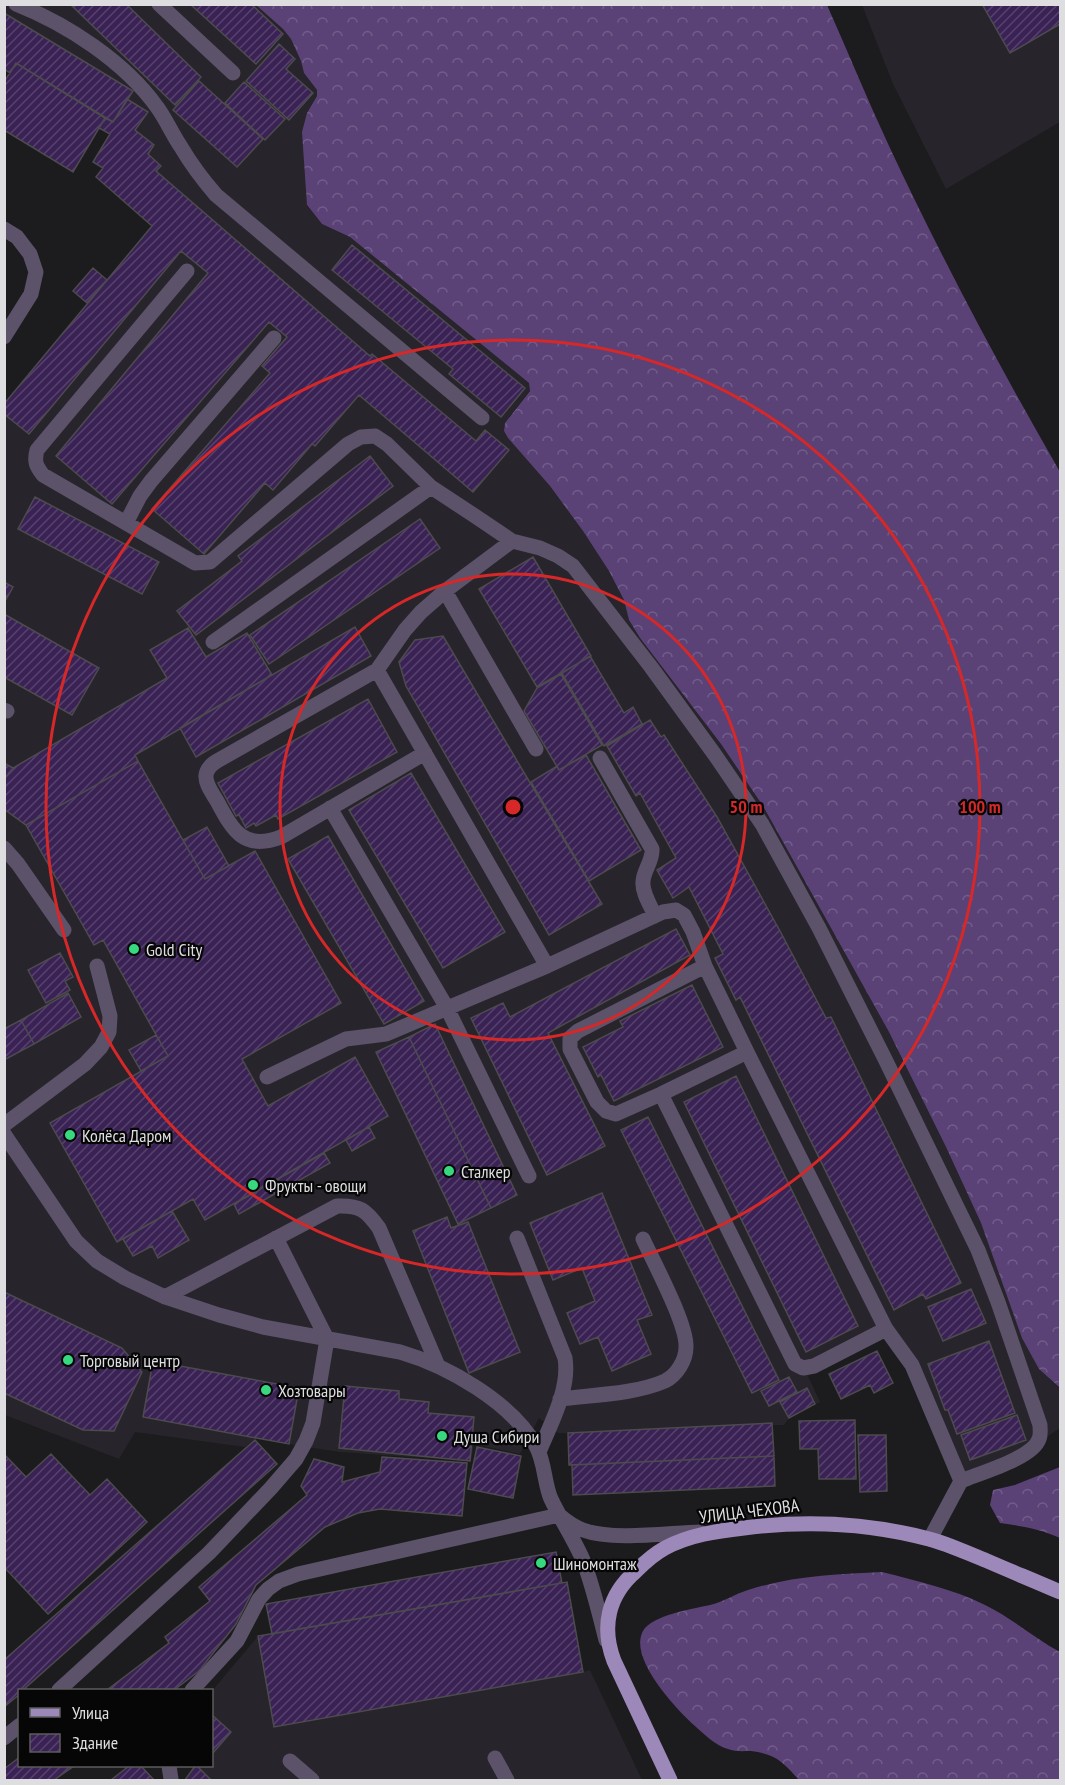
<svg xmlns="http://www.w3.org/2000/svg" width="1065" height="1785" viewBox="0 0 1065 1785" font-family="'PT Sans Narrow',sans-serif">
  <style>
    .built { fill: #27242b }
    .forest { fill: url(#forest-crowns) }
    .building { fill: url(#building-hatch); stroke: #4c4b4d; stroke-width: 1.5 }
    .lines { fill: none; stroke-linecap: round; stroke-linejoin: round }
    .minor { stroke: #5c526a; stroke-width: 15 }
    .major { stroke: #9d88ba; stroke-width: 15 }
    .ring { fill: none; stroke: #d62828; stroke-width: 3 }
    .poi-dot { fill: #38d880; stroke: #060607; stroke-width: 2 }
    .labels { text-anchor: middle; dominant-baseline: central; stroke-width: 4.5; stroke-linejoin: round; paint-order: stroke }
    .poi-label { font-size: 18px; fill: #dedddf; stroke: #060607; text-anchor: start }
    .street-label { font-size: 18px; fill: #dedddf; stroke: #060607 }
    .centre { fill: #d62828; stroke: #060607; stroke-width: 3 }
    .ring-label { font-size: 18px; text-anchor: middle; font-weight: bold; fill: #d62828; stroke: #060607; stroke-width: 4.5; stroke-linejoin: round; paint-order: stroke }
  </style>
  <defs>
    <pattern id="forest-crowns" width="20" height="18" patternUnits="userSpaceOnUse" patternTransform="scale(1.5)"><rect width="20" height="18" fill="#5a4277"/><path d="M2 6a3 3 0 1 1 6 0M12 15a3 3 0 1 1 6 0" fill="none" stroke="#715d8a"/></pattern>
    <pattern id="building-hatch" width="6" height="6" patternUnits="userSpaceOnUse" patternTransform="scale(1.5)"><rect width="6" height="6" fill="#3a2255"/><path d="M-1 1l2-2M0 6l6-6M5 7l2-2" fill="none" stroke="#56426d"/></pattern>
  </defs>
  <rect width="100%" height="100%" fill="#1c1b1d"/>
  <path class="built" d="M4,5H256L283,29L291,39L301,61L304,73L317,90V96L307,113V206L322,224L350,237L529,383L530,390L505,423L504,431L508,438L550,486L583,531L609,571L624,600L629,620L640,638L721,744L763,806L889,1032L946,1147L981,1223L1039,1369L1059,1388L1060,1428L1032,1447L961,1474L898,1332L808,1376L820,1402L789,1418L784,1425H772L774,1456L569,1465L568,1433H558L539,1418L520,1454L474,1444L471,1461L340,1452L255,1439L245,1447L135,1432L119,1459L5,1415V404L152,226L96,177L103,168L93,162L110,134L99,128L105,117L16,63L5,69Z
    M862,5H1060V122L946,189L893,84Z
    M567,1582L583,1672L590,1670L642,1780H185L195,1766H212V1691L258,1636Z"/>
  <path class="forest" d="M256,5H827C848,52 867,99 889,146C941,257 999,366 1060,472V1388L1039,1369L1022,1338L981,1223L946,1147L889,1032L763,806L721,744L640,638L629,620L624,600L609,571L583,531L550,486L508,438L504,431L505,423L530,391L529,383L350,237L322,224L307,205L302,132L307,113L317,96V90L304,73L301,61L291,39L283,29Z
    M1060,1467V1538C1041,1529 1021,1526 1000,1523L990,1505L993,1490L1015,1485Z
    M882,1572C917,1581 953,1589 985,1605C1012,1618 1034,1638 1060,1652V1780H799C783,1762 776,1754 751,1751C744,1751 735,1752 728,1749C716,1746 704,1734 695,1726C676,1709 628,1658 643,1631C652,1615 693,1609 710,1605C723,1602 735,1594 748,1590C791,1576 837,1574 882,1572Z"/>
  <path class="building" d="M70,4H126L201,77L175,105Z
    M190,4H251L283,34L256,64Z
    M982,4H1060V24L1010,53Z
    M4,13L133,91L113,122L16,63L10,73L4,69Z
    M279,44L295,59L286,69L313,93L289,120L246,81Z
    M16,63L105,118L73,172L4,130V82Z
    M199,81L263,139L237,167L173,110Z
    M244,82L285,119L265,140L225,103Z
    M127,99L148,112L135,130L154,145L148,154L161,166L156,171L370,356L372,354L476,441L485,430L509,450L473,492L359,395L315,446L312,444L273,490L265,483L204,554L152,509L270,373L262,366L287,337L269,322L112,504L56,456L208,273L181,251L29,434L4,414V404L152,226L96,177L103,168L93,162L110,134L99,128L105,118L113,122Z
    M352,245L525,388L501,417L449,374L453,369L332,270Z
    M93,268L107,280L87,303L73,291Z
    M370,456L393,486L196,635L177,611L242,561L238,556Z
    M35,497L159,562L142,594L18,529Z
    M420,519L440,548L269,664L250,635Z
    M533,557L591,656L537,687L479,589Z
    M4,582L13,587L4,603Z
    M4,614L99,668L72,715L4,677Z
    M355,627L371,656L196,757L180,728Z
    M188,628L206,657L247,633L272,675L135,755L138,761L26,825L4,809V779L13,768L167,678L150,650Z
    M443,636L602,904L549,935L406,686L399,662L415,640Z
    M590,656L624,713L633,707L642,724L604,746L562,673Z
    M561,674L602,745L559,770L524,711L537,688Z
    M368,699L397,752L278,819L276,815L256,826L254,823L246,828L239,815L236,816L218,783Z
    M650,720L661,737L664,735L717,817L780,931L826,1018L831,1017L961,1283L926,1299L923,1294L894,1310L740,997L736,1000L715,958L723,954L689,887L673,898L657,870L676,858L640,793L636,796L607,746Z
    M586,755L641,850L589,881L531,782L557,766L559,770Z
    M138,761L205,879L255,851L341,1003L242,1059L268,1106L355,1057L388,1116L205,1220L193,1199L117,1242L50,1123L168,1056L103,940L94,945L26,825Z
    M4,763L13,768L4,779Z
    M411,773L505,932L443,968L349,810Z
    M207,827L229,866L205,879L183,840Z
    M328,836L424,1001L384,1024L288,859Z
    M676,929L690,955L548,1033L605,1146L547,1175L471,1018L503,1003L510,1017Z
    M60,953L73,977L65,981L70,990L46,1003L28,970Z
    M692,985L723,1047L614,1101L601,1075L598,1077L583,1047L623,1027L620,1021Z
    M68,993L81,1017L34,1044L21,1020Z
    M21,1020L34,1044L4,1060V1029Z
    M435,1024L517,1195L491,1208L409,1037Z
    M156,1035L168,1056L141,1071L129,1050Z
    M409,1037L491,1208L458,1224L376,1052Z
    M736,1076L858,1326L806,1352L684,1102Z
    M648,1117L779,1380L752,1393L621,1130Z
    M369,1127L375,1138L352,1151L346,1140Z
    M324,1153L330,1163L239,1214L234,1204Z
    M602,1193L652,1315L637,1320L651,1354L612,1371L598,1337L580,1344L567,1313L595,1301L582,1268L553,1280L530,1223Z
    M172,1211L189,1240L158,1258L152,1246L133,1256L123,1239Z
    M447,1217L451,1228L468,1222L520,1352L469,1373L413,1231Z
    M971,1289L986,1323L943,1341L928,1307Z
    M4,1292L122,1348L142,1372L114,1431L83,1430L4,1393Z
    M989,1341L1015,1413L957,1434L948,1410H945L928,1364Z
    M877,1351L893,1383L874,1393L870,1385L841,1399L829,1374Z
    M153,1361L299,1388L289,1444L143,1417Z
    M789,1377L797,1392L769,1406L761,1391Z
    M345,1386L399,1391V1399L429,1402L428,1413L474,1417L470,1461L339,1448Z
    M807,1388L815,1404L789,1418L780,1402Z
    M1017,1415L1026,1440L970,1460L961,1435Z
    M855,1420L856,1479H819L818,1449H800L799,1421Z
    M772,1423L774,1456L569,1465L568,1433Z
    M858,1435H886L887,1491L860,1492Z
    M255,1440L277,1464L23,1690H20V1694L4,1707V1660Z
    M477,1447L521,1456L513,1498L468,1489Z
    M4,1454L26,1477L51,1454L90,1495L107,1479L147,1522L48,1614L4,1567Z
    M774,1456L775,1486L573,1495L572,1465Z
    M382,1457L467,1463L462,1516L380,1509L358,1513L325,1527L256,1585L236,1624L199,1671L174,1690H107L169,1643L165,1637L210,1601L199,1587L307,1495L301,1486L314,1459L344,1467L342,1482L380,1472Z
    M556,1552L562,1583L272,1634L266,1604Z
    M567,1582L583,1672L274,1727L258,1636Z
    M212,1715L231,1732L213,1753L212,1752Z
    M20,1757V1766H74L54,1780H4V1769Z
    M129,1766H141L154,1780H111Z
    M195,1766H197L211,1780H185Z"/>
  <g class="lines">
    <path class="minor" d="M16,4C67,24 125,62 157,107C166,119 172,134 181,147C191,164 203,180 216,195L482,418
      M159,4L233,73
      M4,229L17,237L30,254L36,272L31,294L4,337
      M187,271L37,450C34,462 36,466 43,475L195,563L210,562L348,444L361,437L375,436L387,444L431,487L475,516L512,541L540,548L558,556L573,566L651,667L715,755L762,824L819,928L885,1059L978,1250L998,1302L1040,1425C1040,1429 1041,1435 1039,1439C1033,1458 980,1473 961,1481
      M126,523L140,496L151,481L274,338
      M445,591L536,749
      M213,642L431,487
      M377,670L547,966
      M4,710L7,711
      M425,753L281,837C244,851 233,831 217,801C213,794 205,784 206,775C207,769 212,764 217,761L377,670L405,630L421,612L445,591L512,541
      M600,758L652,849C653,861 643,871 643,882C642,893 651,906 655,916
      M330,808L447,1008L529,1176
      M4,848L18,864L64,930
      M705,966L578,1031L570,1038V1049L597,1102L606,1111L616,1114L661,1094L747,1052
      M267,1077L346,1039L386,1034L547,966L663,912L676,910L684,915L693,932L705,966L747,1052L886,1329L912,1365L961,1481L930,1539
      M661,1094L795,1364L803,1368L814,1366L886,1329
      M4,1125L85,1064L101,1047L109,1032L110,1016L97,966
      M4,1134L76,1241L97,1261L125,1278L165,1297L219,1315L263,1327L400,1352C448,1366 511,1402 536,1446C545,1462 544,1483 551,1499C561,1520 574,1539 583,1560C593,1586 599,1613 606,1640
      M517,1238L565,1358C570,1389 551,1423 539,1452
      M165,1297L337,1206C360,1205 366,1210 379,1228L438,1366
      M560,1399C592,1395 636,1394 665,1381C677,1375 686,1360 686,1347C687,1324 654,1263 643,1239
      M59,1690L209,1553L271,1488L296,1459L306,1441L313,1423L327,1339L276,1238
      M192,1690L237,1641L259,1599L268,1589L279,1581L298,1574L559,1515C566,1521 574,1527 583,1530C613,1541 667,1533 700,1532
      M4,1738L20,1725
      M495,1758L507,1780
      M290,1761L312,1780
      M169,1766L171,1779"/>
    <path class="major" d="M670,1780L614,1661C601,1627 608,1595 636,1571C645,1562 654,1554 665,1548C689,1535 717,1531 744,1528C806,1520 869,1523 929,1539C948,1544 967,1553 985,1560C1010,1571 1035,1581 1060,1592"/>
  </g>
  <g class="ring">
    <circle cx="513" cy="807" r="233"/>
    <circle cx="513" cy="807" r="467"/>
  </g>
  <g class="poi-dot">
    <circle cx="134" cy="949" r="6"/>
    <circle cx="70" cy="1135" r="6"/>
    <circle cx="449" cy="1171" r="6"/>
    <circle cx="253" cy="1185" r="6"/>
    <circle cx="68" cy="1360" r="6"/>
    <circle cx="266" cy="1390" r="6"/>
    <circle cx="442" cy="1436" r="6"/>
    <circle cx="541" cy="1563" r="6"/>
  </g>
  <g class="labels">
    <g class="poi-label">
      <text x="146" y="949">Gold City</text>
      <text x="82" y="1135">Колёса Даром</text>
      <text x="461" y="1171">Сталкер</text>
      <text x="265" y="1185">Фрукты - овощи</text>
      <text x="80" y="1360">Торговый центр</text>
      <text x="278" y="1390">Хозтовары</text>
      <text x="454" y="1436">Душа Сибири</text>
      <text x="553" y="1563">Шиномонтаж</text>
    </g>
    <g class="street-label">
      <text transform="translate(749 1511) rotate(-7)">УЛИЦА ЧЕХОВА</text>
    </g>
  </g>
  <circle cx="513" cy="807" r="9" class="centre"/>
  <g class="ring-label">
    <text x="746" y="813">50 m</text>
    <text x="980" y="813">100 m</text>
  </g>
  <rect width="1065" height="1785" fill="none" stroke="#dedddf" stroke-width="12"/>
  <rect x="18" y="1689" width="195" height="78" fill="#060607" stroke="#5c5c5d" stroke-width="1.5"/>
  <rect x="30" y="1708" width="30" height="9" fill="#9d88ba" stroke="#5c5c5d" stroke-width="1.5"/>
  <text x="72" y="1719" font-size="18" fill="#dedddf">Улица</text>
  <rect x="30" y="1734" width="30" height="18" fill="url(#building-hatch)" stroke="#5c5c5d" stroke-width="1.5"/>
  <text x="72" y="1749" font-size="18" fill="#dedddf">Здание</text>
</svg>
